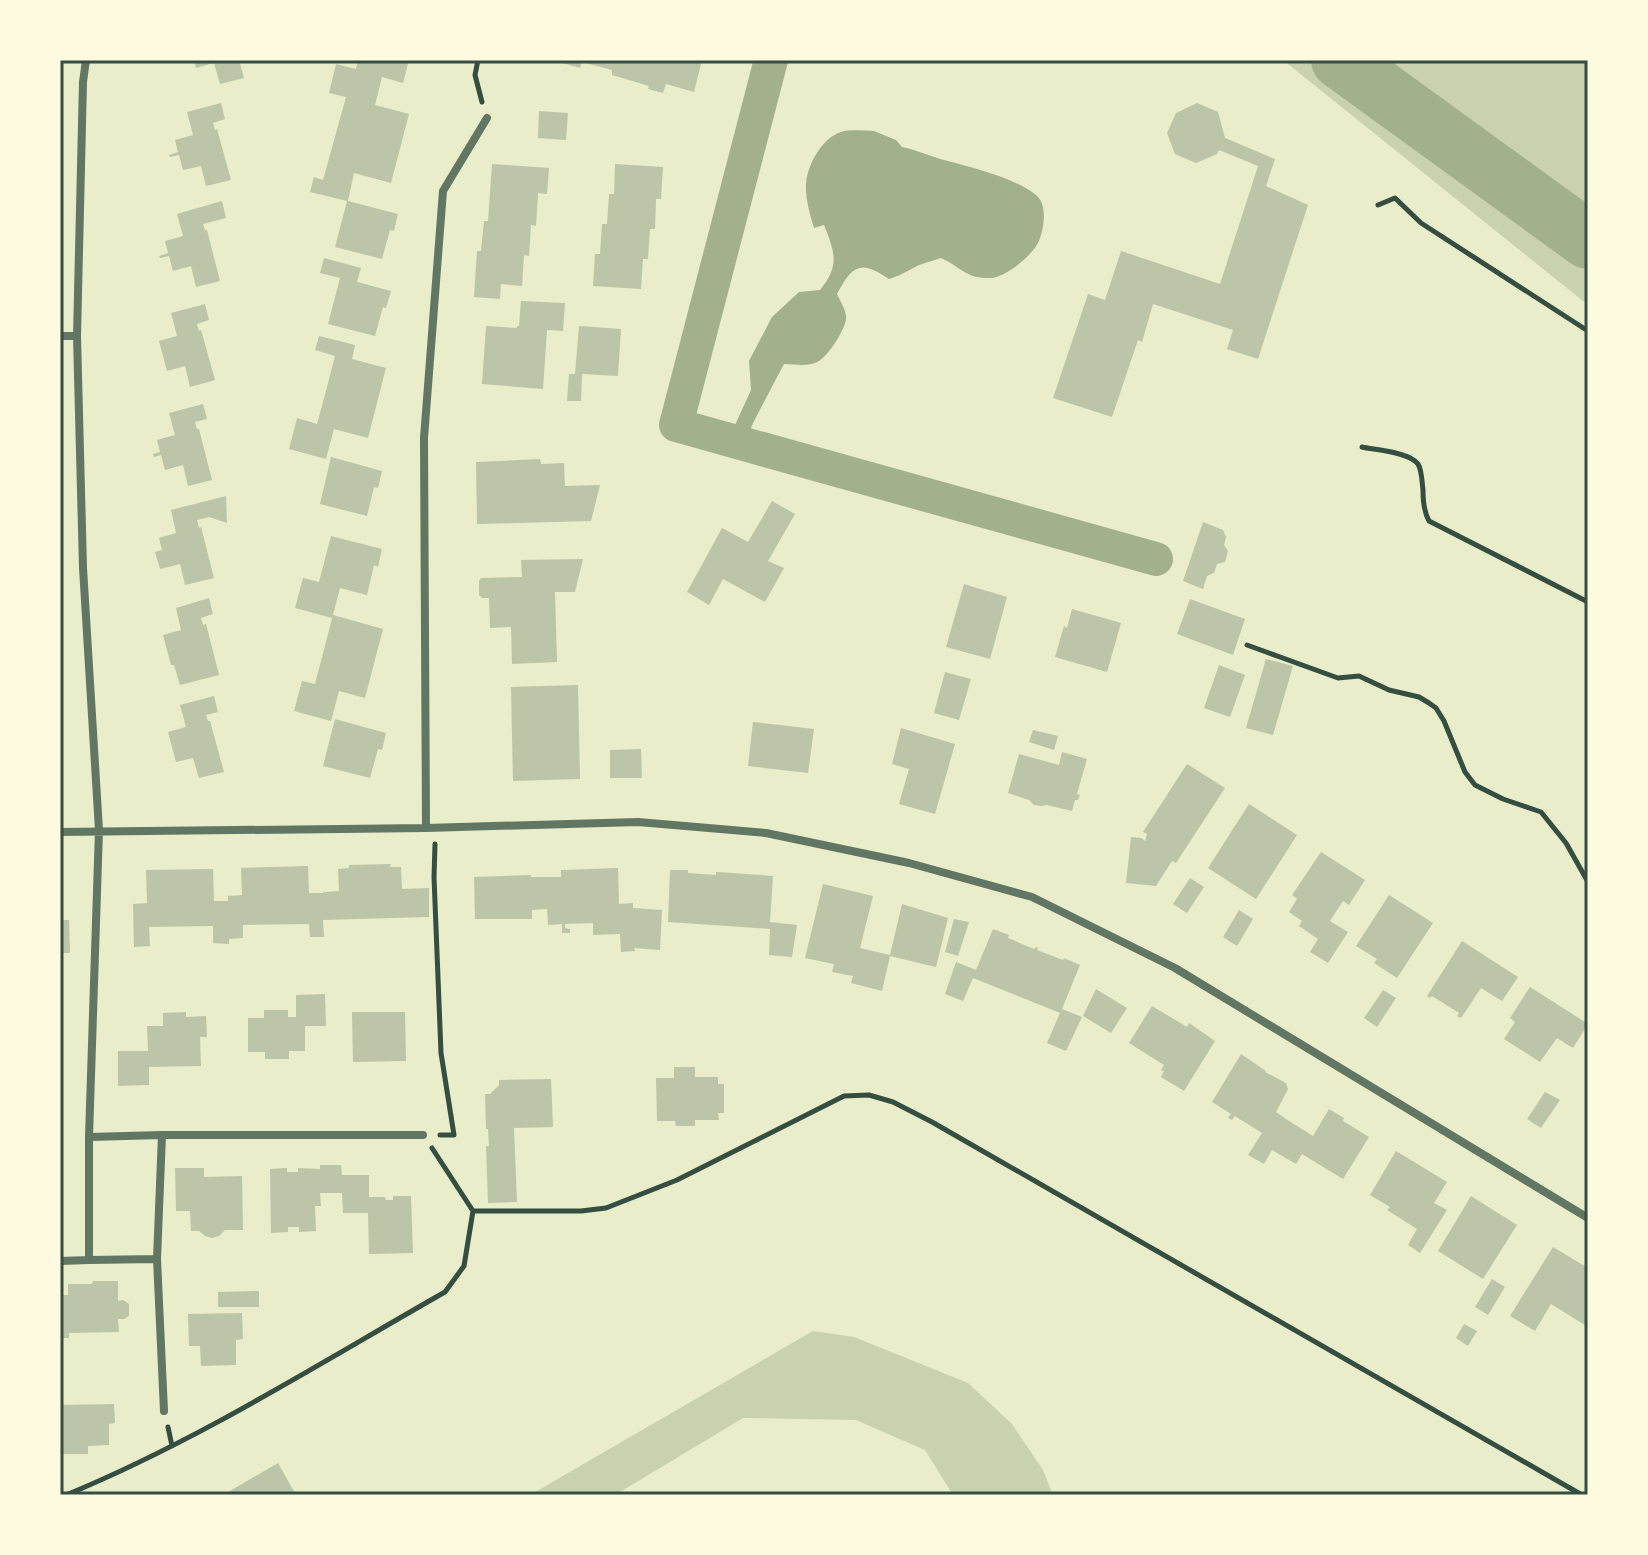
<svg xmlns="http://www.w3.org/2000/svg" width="1648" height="1555" viewBox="0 0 1648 1555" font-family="'Crimson Pro',serif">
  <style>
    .green { fill: #cad2ad }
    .water { fill: #a3b18a }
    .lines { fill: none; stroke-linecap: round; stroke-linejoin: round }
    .canal { stroke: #a3b18a; stroke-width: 34 }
    .river { stroke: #a3b18a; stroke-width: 58 }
    .building { fill: #bcc5a7 }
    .path { stroke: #344e41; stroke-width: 5 }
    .minor { stroke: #617663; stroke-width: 8 }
    .neatline { fill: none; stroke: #344e41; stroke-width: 3 }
  </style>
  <rect width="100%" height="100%" fill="#e9edc9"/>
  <path class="green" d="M1283,60H1588V305Z
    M813,1331L854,1337L968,1383L1012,1424L1043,1470L1053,1495H953L925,1450L856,1420L743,1418L615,1495H530Z"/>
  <path class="water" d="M874,131L896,140L902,147C917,150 930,156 944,160C970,167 1016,178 1036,195C1048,205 1044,228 1039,241C1033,255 1006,277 991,278C966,279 961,267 941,258L919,265L900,275L889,279C861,260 853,264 837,294C840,301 847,311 846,319C845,330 827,358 817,362C807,367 795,364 784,364L753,423L745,443L721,436L735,425L751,390L749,361L772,317L799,292L820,290C840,266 835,252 824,225L814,228C810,215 805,197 806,183C808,164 822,138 841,132C851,129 864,131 874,131Z"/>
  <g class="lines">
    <path class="canal" d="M771,60L676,425L1156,559"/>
    <path class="river" d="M1340,60L1588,240"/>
  </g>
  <path class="building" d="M194,60H239L244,78L220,84L214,63L196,68Z
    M358,60H409L403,83L382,77L375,105L409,114L391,183L354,173L348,201L398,214L394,231L390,230L382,259L335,247L347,201L310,192L314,177L323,180L346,97L329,93L336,64L356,69Z
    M552,60H702L694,92L666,84L663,93L648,89L649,86L612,75V70L582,62L580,68Z
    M221,103L225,119L213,123L215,130L217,129L231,180L206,186L201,166L183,170L179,155L170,157L169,155L178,152L175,140L193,135L187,112Z
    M1197,103L1218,112L1225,138L1275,159L1266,186L1308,205L1258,359L1227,349L1233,330L1153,304L1142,342L1138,340L1112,417L1053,398L1088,294L1105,300L1121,251L1220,284L1258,166L1219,150L1217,154L1196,163L1175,154L1167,133L1176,113Z
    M539,111L568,113L566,140L538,138Z
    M492,164L549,168L547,194L538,193V195L536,226L531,225L529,256L524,255L522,286L501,284L500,299L474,297L477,251H481L484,221H488Z
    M615,164L663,167L661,199H656L655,229H650L648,259H643L641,289L593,286L595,254H600L602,224H607L609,194H614Z
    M222,201L226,218L203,224L205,230H207L220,281L196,287L191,266L173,271L169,256L160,258L159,256L168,253L165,241L183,236L177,214Z
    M324,258L361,268L357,282L391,291L386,308L383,307L375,336L328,324L340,278L320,273Z
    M521,301L565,303L563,331L547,330L543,389L482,384L486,326L517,328V326H519Z
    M205,304L209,320L197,324L199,331L201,330L215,380L190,387L185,366L167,371L159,341L177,336L171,313Z
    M579,326L621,329L618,376L582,374L581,401H567L569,374H575Z
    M319,336L355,345L352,359L386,368L368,438L334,429L326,459L289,449L297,418L317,424L326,391L335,356L315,350Z
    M203,404L207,419L195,422L197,429H199L212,480L188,486L183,465L165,470L161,455L154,457L153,454L160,452L157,440L175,435L169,413Z
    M331,457L382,471L378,488L374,487L367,516L320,504Z
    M540,459L541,464L564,463L565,486L600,485L591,521L477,524L476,462Z
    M226,496L227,523L209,517L197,520L199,528L201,527L214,578L185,585L180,564L160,569L155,552L162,550L159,538L176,533L171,510Z
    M772,501L795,514L768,561L784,568L765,602L723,579L709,605L687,592L722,528L748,542Z
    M1203,522L1223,530L1226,537L1224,545L1228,551L1225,562L1217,564L1214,573L1207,576L1203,589L1183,581Z
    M331,536L382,549L378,567L374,565L367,595L340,588L333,615L383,629L365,698L339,691L331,721L294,711L302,681L315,684L333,615L332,618L295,608L303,578L319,582Z
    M583,559L575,592H555L557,662L512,664L511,627L490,628L489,598H482L479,595V581L481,578L522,577L521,560Z
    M964,584L1007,597L990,659L946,647Z
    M209,598L213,614L201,618L203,625L206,624L219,675L180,685L174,665H171L163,635L181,630L176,608Z
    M1190,599L1245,619L1233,655L1177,634Z
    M1072,609L1121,623L1107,672L1055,657L1064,626L1067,628Z
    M1266,659L1293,666L1273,735L1246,728Z
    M1219,665L1245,675L1230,717L1204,708Z
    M945,672L971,679L959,720L934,713Z
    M578,685L580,779L513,781L511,687Z
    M214,696L218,712L206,715L208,721H210L224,772L199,778L193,758L176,762L168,732L186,727L180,705Z
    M335,719L386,733L382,750L378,749L370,778L323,766Z
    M753,722L814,729L808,773L748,766Z
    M901,728L955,744L935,814L899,804L909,769L892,764Z
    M1033,730L1058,736L1054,750L1029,742Z
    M641,749L642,778H610V750Z
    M1062,752L1087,759L1077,794L1080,795L1078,800H1075L1072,811L1047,805L1041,806L1034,805L1029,800L1008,793L1019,754L1059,765Z
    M1187,764L1225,788L1176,863L1172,861L1156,886L1126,883L1131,837L1141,838L1145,841L1147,834L1143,832Z
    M1249,804L1297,835L1256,899L1208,868Z
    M1321,852L1365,880L1349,905L1343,901L1330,921L1348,932L1328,963L1310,952L1318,939L1299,926L1302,921L1289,912L1297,899L1292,895Z
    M391,864L390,867H401L402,889L429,888V917L323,920L324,937H310L309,924L243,925V938L229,939V944L213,943V926L149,927L150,946L134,947L133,904L147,903L146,870L213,869L214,901H228V896L242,895L241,868L308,866L309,893H323V892L339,891L338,869L349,868V865Z
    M618,868L619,904L633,903V908L662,910L660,950L634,948L635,951L621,952L620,934L593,935V923L565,924V928L570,929V933H562V924L548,925L547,909L532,910V919H475L474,877L531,875V877H561V870Z
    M670,870H688V873L716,875V872H718L773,876L770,922L797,925L792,957L769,955L770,929L668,922Z
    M1190,878L1204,887L1187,913L1173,904Z
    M823,884L873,896L860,948L890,955L902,904L948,918L936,967L890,956L882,991L851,983L853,976L832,972L834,964L805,958Z
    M1389,895L1433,923L1397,978L1374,963L1377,959L1356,946Z
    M1239,910L1253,919L1237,946L1223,937Z
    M954,919L969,922L958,956L945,952Z
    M60,920H69L70,953H60Z
    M993,929L1009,935L1008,938L1034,949L1037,947L1038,948L1037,950L1063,960L1064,958L1080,965L1062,1009L1082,1017L1066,1051L1047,1043L1060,1013L973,978L963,1001L945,994L956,962L976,970Z
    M1462,941L1518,977L1502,1001L1481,988L1461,1018L1457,1016L1459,1013L1432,996L1430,998L1427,996Z
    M1530,987L1588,1024L1573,1048L1557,1038L1540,1062L1504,1039L1515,1022L1510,1018Z
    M1096,989L1127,1008L1111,1033L1083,1016Z
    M1383,990L1396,998L1377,1027L1364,1018Z
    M325,994L326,1026H305V1051H289V1059H265V1052H248V1018H264V1010H288V1017H296V995Z
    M1152,1006L1187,1027L1189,1023L1215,1041L1184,1091L1161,1077L1164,1071L1161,1070L1164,1065L1129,1043Z
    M186,1012V1017L206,1016L207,1037H200L201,1066L149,1067V1085L118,1086V1051H148L147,1026H163V1013Z
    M352,1012H405L406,1061L353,1062Z
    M1241,1054L1266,1071L1265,1072L1286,1083L1288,1089L1276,1112L1289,1121L1313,1136L1329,1109L1344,1118L1343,1121L1369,1137L1343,1179L1302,1154L1296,1164L1272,1150L1264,1164L1248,1155L1262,1133L1235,1116L1232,1120L1228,1118L1231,1114L1212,1102Z
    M674,1067H695V1077H718V1084H724V1113H718L719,1120H695V1126H676L675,1121H657L656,1078H674Z
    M551,1079L553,1127L514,1128L517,1202L488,1203L486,1146H489L488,1129H486L485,1094H490L499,1085V1080Z
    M1545,1092L1560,1100L1541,1128L1527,1119Z
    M1396,1151L1447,1182L1434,1203L1447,1210L1420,1253L1408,1245L1417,1229L1387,1210L1390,1207L1370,1195Z
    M320,1165H341L342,1175H369V1197H385L386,1200H393V1196H411L413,1253L369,1254L368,1213H343L342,1193H320L321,1206H315L316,1231L299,1232V1227H288V1232L271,1233L270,1169L287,1168V1172H298V1168L320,1169Z
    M175,1168H204V1177L242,1176L243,1230H225L219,1236L212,1238L205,1236L199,1231H191L190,1211H176Z
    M1471,1196L1517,1225L1483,1279L1438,1251Z
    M1553,1247L1588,1268V1327L1551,1304L1535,1331L1510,1316Z
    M1492,1279L1505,1287L1488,1315L1475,1307Z
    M93,1281H118V1301L123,1300L129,1304V1316L124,1319H118L119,1332L69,1333V1338H60V1295H68V1284H92Z
    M259,1291V1307H218V1292Z
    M242,1313L243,1339L236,1340V1365L201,1366L200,1346H189L188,1314Z
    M1464,1324L1477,1331L1468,1346L1456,1338Z
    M114,1404L115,1423L109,1424V1445L88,1446V1454H60V1405Z
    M278,1463L296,1495H223Z"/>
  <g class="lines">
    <path class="path" d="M478,60L475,75L482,102
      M1378,205L1395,198L1421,223L1588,331
      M1362,447C1375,450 1409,452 1418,464C1422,470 1422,483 1423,490C1423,501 1424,512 1429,521L1588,602
      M1247,645L1338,678L1359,676L1389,690L1419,697L1429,703L1436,708L1444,721L1465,772L1475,785L1503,799L1541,812L1566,843L1588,882
      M435,844L434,877L441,1053L454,1135H440
      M432,1148L473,1211
      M168,1427L172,1446
      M66,1495C199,1440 320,1363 445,1292L464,1266L473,1211H581L606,1208L677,1180L844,1096L869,1095L893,1102L932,1122L1582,1495"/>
    <path class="minor" d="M60,336H77
      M426,828L424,438L443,191L487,118
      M60,832L426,828L638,822L766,833L909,863L1032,897L1175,968L1588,1218
      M162,1135H423
      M157,1259L164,1411
      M89,1260L157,1259L162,1135L89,1137
      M60,1261L89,1260V1137L99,830L83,568L77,336L83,82L86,60"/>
  </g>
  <rect width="1648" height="1555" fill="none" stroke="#fefae0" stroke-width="124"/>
  <rect x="62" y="62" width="1524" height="1431" class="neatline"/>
</svg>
